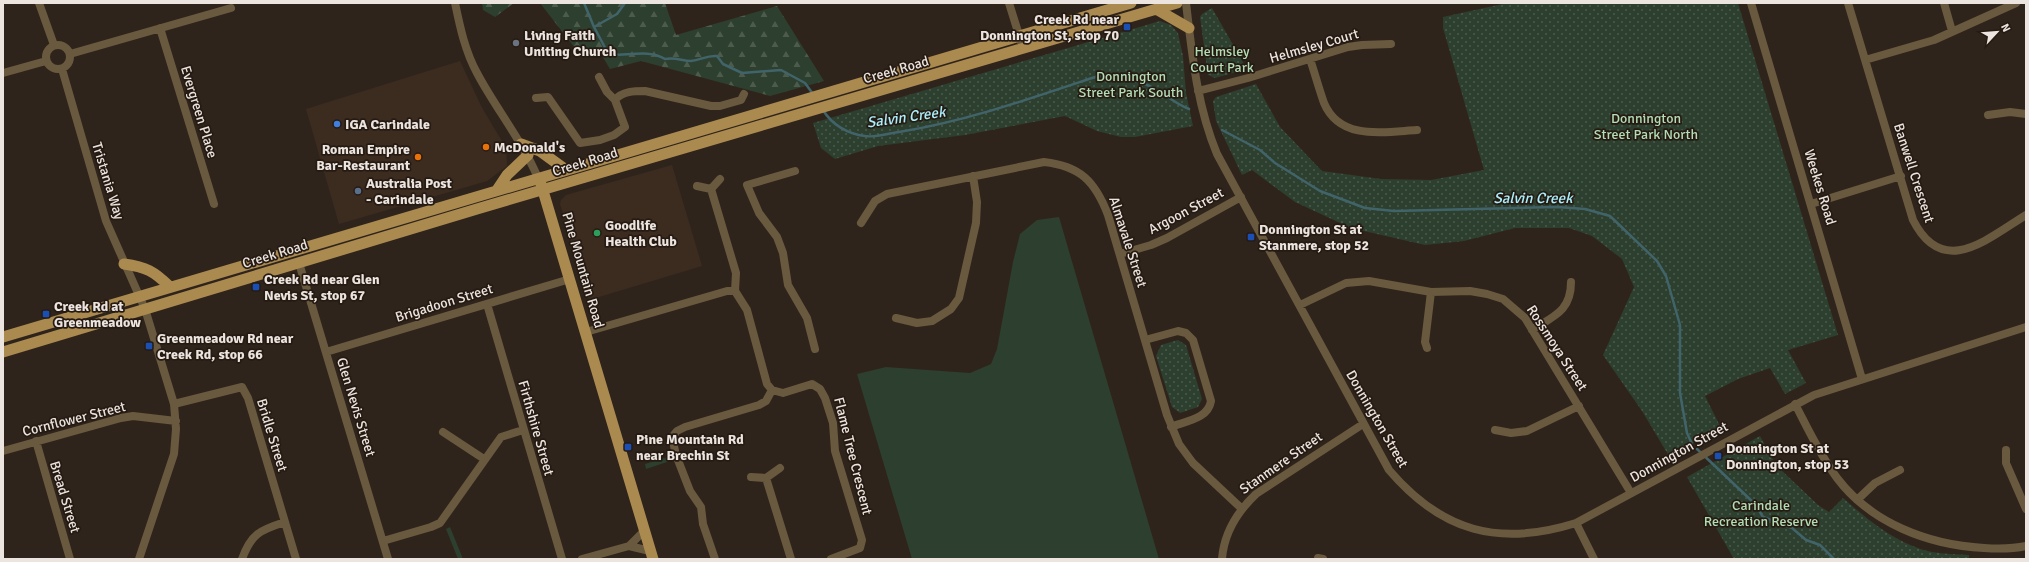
<svg xmlns="http://www.w3.org/2000/svg" width="2029" height="562" viewBox="0 0 2029 562" font-family="Signika,sans-serif">
  <style>
    .built { fill: #3c2c20 }
    .grass { fill: #2d3f2e }
    .forest { fill: url(#forest-firs) }
    .park { fill: url(#park-dots) }
    .lines { fill: none; stroke-linecap: round; stroke-linejoin: round }
    .stream { stroke: #41646b; stroke-width: 2.5 }
    .minor { stroke: #69593e; stroke-width: 8 }
    .major { stroke: #ab8a50; stroke-width: 11 }
    .transit-dot { fill: #1a4fb4; stroke: #261b13; stroke-width: 1.5 }
    .worship-dot { fill: #6b7280; stroke: #261b13; stroke-width: 1.5 }
    .shop-dot { fill: #3f7fe0; stroke: #261b13; stroke-width: 1.5 }
    .food-dot { fill: #e8710a; stroke: #261b13; stroke-width: 1.5 }
    .service-dot { fill: #5c6f8a; stroke: #261b13; stroke-width: 1.5 }
    .leisure-dot { fill: #2e9e5b; stroke: #261b13; stroke-width: 1.5 }
    .labels { text-anchor: middle; dominant-baseline: central; stroke-width: 3.5; stroke-linejoin: round; paint-order: stroke }
    .poi-label { font-size: 14px; font-weight: bold; fill: #ece4df; stroke: #261b13; text-anchor: start }
    .street-label { font-size: 14px; fill: #ece4df; stroke: #261b13 }
    .park-label { font-size: 14px; fill: #b3deb5; stroke: #261b13 }
    .water-label { font-size: 15px; font-style: italic; fill: #a9effc; stroke: #261b13 }
  </style>
  <defs>
    <pattern id="forest-firs" width="22" height="20" patternUnits="userSpaceOnUse"><rect width="22" height="20" fill="#2d3f2e"/><path d="M5 1l3.5 6h-7zM16 11l3.5 6h-7z" fill="#4c5b4c"/></pattern>
    <pattern id="park-dots" width="8" height="8" patternUnits="userSpaceOnUse"><rect width="8" height="8" fill="#2d3f2e"/><path d="M2 2h.1M6 6h.1" fill="none" stroke="#4c5b4c" stroke-width="1.8" stroke-linecap="round"/></pattern>
  </defs>
  <rect width="100%" height="100%" fill="#2f241c"/>
  <path class="built" d="M460,61L481,106L506,148L507,166L487,181L339,224L306,109Z
    M672,165L702,266L589,300L560,204L561,200L566,195Z"/>
  <path class="grass" d="M1059,217L1159,559H912L857,374L886,367L970,373L991,364L997,349L1013,262L1020,234L1037,220Z
    M668,457L670,461L646,469L645,464Z
    M450,527L463,559H458L446,529Z"/>
  <path class="forest" d="M482,3H514L495,17L483,10Z
    M540,3H665L676,35L777,6L824,81L770,96L641,61L610,69L601,54L578,52Z"/>
  <path class="park" d="M1507,3H1738L1838,335L1788,350L1806,383L1785,394L1770,368L1738,379L1705,396L1721,428L1669,456L1642,411L1603,355L1634,287L1622,259L1592,236L1569,228H1515L1464,241L1425,245L1351,228L1295,202L1252,170L1242,175L1216,121L1213,101L1216,97L1256,84L1280,127L1322,171L1381,179L1431,180L1484,170L1443,28V17Z
    M1212,8L1247,69L1215,78L1208,75L1200,17L1202,14Z
    M1160,21L1171,25L1178,33L1183,56L1186,93L1193,126L1135,137H1121L1097,131L1065,116L965,135L878,146L835,159L821,148L813,123Z
    M1178,340L1186,345L1202,399L1198,407L1180,413L1172,407L1156,356L1161,345Z
    M1760,436L1776,465L1818,505L1829,512L1843,498C1868,520 1898,545 1932,552C1944,554 1957,554 1969,555V559H1734L1687,477Z"/>
  <g class="lines">
    <path class="stream" d="M584,3L594,27L609,55C627,56 650,49 665,59C676,57 682,61 691,61C701,60 707,55 717,56L723,64L742,73L781,70L805,83L813,94
      M594,27L617,14L625,3
      M823,110C832,125 848,134 865,136C875,138 889,133 899,132C967,121 1032,98 1098,76C1110,77 1134,80 1145,84C1161,90 1173,103 1189,109
      M1222,130L1260,150L1275,163L1320,191L1365,208L1394,211L1557,207L1585,209L1610,216L1657,261L1666,276L1680,325V393L1687,433L1692,444
      M1697,449L1755,504L1763,517L1792,528L1806,540L1820,545L1834,559"/>
    <path class="minor" d="M39,3L54,45
      M455,3C460,27 465,51 477,73C496,109 522,140 538,178
      M1009,3L1023,48
      M1186,3C1192,54 1197,106 1217,154L1389,470C1442,532 1499,547 1576,523L1814,395L2026,327
      M1751,3L1862,379
      M1848,3L1913,220C1943,279 1987,239 2026,215
      M1944,3L1952,31
      M160,28L214,204
      M46 57a12 12 0 1 1 24 0a12 12 0 1 1-24 0Z
      M70,54L231,8
      M1310,59C1315,74 1319,89 1324,103C1340,141 1384,132 1417,130
      M1865,60L1934,40L2016,3
      M62,69L106,221L145,309L174,404L176,429L174,454L139,559
      M3,73L46,61
      M599,77L607,92L615,100
      M1198,91L1248,78L1348,47L1362,45L1391,44
      M536,98L548,97L580,143L600,140L614,135L625,127L615,100C622,91 635,91 645,91L711,106H720L741,100L744,94
      M1988,115L2010,112L2026,114
      M795,171L747,185L759,213L777,237L783,253L788,285L807,318L815,349
      M697,186L711,189L720,179
      M711,189L736,273L735,291
      M1811,204L1901,176
      M861,223L875,201L887,194L1044,162C1080,166 1095,181 1108,215L1167,415L1179,444L1193,463L1241,508
      M1120,254L1151,245L1167,238L1241,197
      M299,263L388,559
      M487,304L562,559
      M1300,305L1346,283L1369,281L1431,292L1470,291L1487,294L1503,299L1525,318L1631,493
      M896,318L917,323L932,321L951,309L959,298L976,223L977,202L973,176
      M1532,330C1554,316 1571,311 1571,282
      M586,332L727,291H735L747,310L767,384L772,390L783,393L812,384L820,389L825,398L833,423L835,451L862,540L860,548L831,559
      M1145,340L1178,331L1186,333L1193,340L1211,401C1208,419 1186,421 1171,427
      M1427,348L1425,342L1431,292
      M326,352L570,279
      M174,404L242,387L248,398L296,559
      M1795,404C1808,429 1820,455 1837,478C1871,523 1928,545 1984,548C1998,549 2012,549 2026,546
      M1495,430L1511,433L1527,431L1579,406
      M443,432L484,459
      M36,441L70,559
      M2006,450V463L2026,509
      M3,451L121,418L133,416L176,421
      M751,477L766,478L780,468
      M766,478L791,559
      M1857,500L1875,483L1900,470
      M1576,523L1594,559
      M383,541L431,527L440,523L501,437L523,430
      M629,546L650,551
      M1318,558L1323,559
      M242,559C251,534 260,530 285,522
      M582,559L629,546L644,531
      M715,559L703,524L701,507L690,491L676,455L672,437L677,431L685,427L759,405L766,401L772,390
      M1222,559C1224,533 1238,511 1256,494L1363,424"/>
    <path class="major" d="M1156,9L1189,28
      M521,144L540,151L566,170
      M541,184L653,559
      M497,190L507,175L528,155
      M124,264C146,267 154,271 170,287
      M3,337L1131,3
      M3,352L477,209L1177,3"/>
  </g>
  <g class="transit-dot">
    <rect x="1123" y="23" width="8" height="8" rx="2"/>
    <rect x="1247" y="233" width="8" height="8" rx="2"/>
    <rect x="252" y="283" width="8" height="8" rx="2"/>
    <rect x="42" y="310" width="8" height="8" rx="2"/>
    <rect x="145" y="342" width="8" height="8" rx="2"/>
    <rect x="624" y="443" width="8" height="8" rx="2"/>
    <rect x="1714" y="452" width="8" height="8" rx="2"/>
  </g>
  <circle class="worship-dot" cx="516" cy="43" r="4"/>
  <circle class="shop-dot" cx="337" cy="124" r="4"/>
  <g class="food-dot">
    <circle cx="486" cy="147" r="4"/>
    <circle cx="418" cy="157" r="4"/>
  </g>
  <circle class="service-dot" cx="358" cy="191" r="4"/>
  <circle class="leisure-dot" cx="597" cy="233" r="4"/>
  <g class="labels">
    <g class="poi-label">
      <text x="1119" y="19" text-anchor="end">Creek Rd near<tspan x="1119" dy="16">Donnington St, stop 70</tspan></text>
      <text x="524" y="35">Living Faith<tspan x="524" dy="16">Uniting Church</tspan></text>
      <text x="345" y="124">IGA Carindale</text>
      <text x="494" y="147">McDonald's</text>
      <text x="410" y="149" text-anchor="end">Roman Empire<tspan x="410" dy="16">Bar-Restaurant</tspan></text>
      <text x="366" y="183">Australia Post<tspan x="366" dy="16">- Carindale</tspan></text>
      <text x="605" y="225">Goodlife<tspan x="605" dy="16">Health Club</tspan></text>
      <text x="1259" y="229">Donnington St at<tspan x="1259" dy="16">Stanmere, stop 52</tspan></text>
      <text x="264" y="279">Creek Rd near Glen<tspan x="264" dy="16">Nevis St, stop 67</tspan></text>
      <text x="54" y="306">Creek Rd at<tspan x="54" dy="16">Greenmeadow</tspan></text>
      <text x="157" y="338">Greenmeadow Rd near<tspan x="157" dy="16">Creek Rd, stop 66</tspan></text>
      <text x="636" y="439">Pine Mountain Rd<tspan x="636" dy="16">near Brechin St</tspan></text>
      <text x="1726" y="448">Donnington St at<tspan x="1726" dy="16">Donnington, stop 53</tspan></text>
    </g>
    <g class="street-label">
      <text transform="translate(1314 46) rotate(-16)">Helmsley Court</text>
      <text transform="translate(896 70) rotate(-16)">Creek Road</text>
      <text transform="translate(199 112) rotate(73)">Evergreen Place</text>
      <text transform="translate(585 162) rotate(-17)">Creek Road</text>
      <text transform="translate(1914 173) rotate(72)">Banwell Crescent</text>
      <text transform="translate(108 181) rotate(73)">Tristania Way</text>
      <text transform="translate(1820 187) rotate(73)">Weekes Road</text>
      <text transform="translate(1186 211) rotate(-28)">Argoon Street</text>
      <text transform="translate(1128 242) rotate(72)">Almavale Street</text>
      <text transform="translate(275 254) rotate(-17)">Creek Road</text>
      <text transform="translate(583 270) rotate(74)">Pine Mountain Road</text>
      <text transform="translate(444 303) rotate(-17)">Brigadoon Street</text>
      <text transform="translate(1557 348) rotate(57)">Rossmoya Street</text>
      <text transform="translate(356 407) rotate(73)">Glen Nevis Street</text>
      <text transform="translate(74 419) rotate(-14)">Cornflower Street</text>
      <text transform="translate(1377 419) rotate(60)">Donnington Street</text>
      <text transform="translate(536 428) rotate(74)">Firthshire Street</text>
      <text transform="translate(272 435) rotate(73)">Bridle Street</text>
      <text transform="translate(1679 452) rotate(-29)">Donnington Street</text>
      <text transform="translate(853 456) rotate(76)">Flame Tree Crescent</text>
      <text transform="translate(1281 463) rotate(-35)">Stanmere Street</text>
      <text transform="translate(65 497) rotate(73)">Bread Street</text>
    </g>
    <g class="park-label">
      <text x="1222" y="51">Helmsley<tspan x="1222" dy="16">Court Park</tspan></text>
      <text x="1131" y="76">Donnington<tspan x="1131" dy="16">Street Park South</tspan></text>
      <text x="1646" y="118">Donnington<tspan x="1646" dy="16">Street Park North</tspan></text>
      <text x="1761" y="505">Carindale<tspan x="1761" dy="16">Recreation Reserve</tspan></text>
    </g>
    <g class="water-label">
      <text transform="translate(906 117) rotate(-8)">Salvin Creek</text>
      <text x="1533" y="198">Salvin Creek</text>
    </g>
  </g>
  <rect width="2029" height="562" fill="none" stroke="#ece4df" stroke-width="8"/>
  <g transform="translate(1997 32) rotate(64)" stroke="#261b13" stroke-width="3" paint-order="stroke">
  <path d="M0-3L7 15L0 10L-7 15Z" fill="#ece4df"/>
  <text y="-6" font-size="11" font-weight="bold" text-anchor="middle" fill="#ece4df">N</text>
  </g>
</svg>
